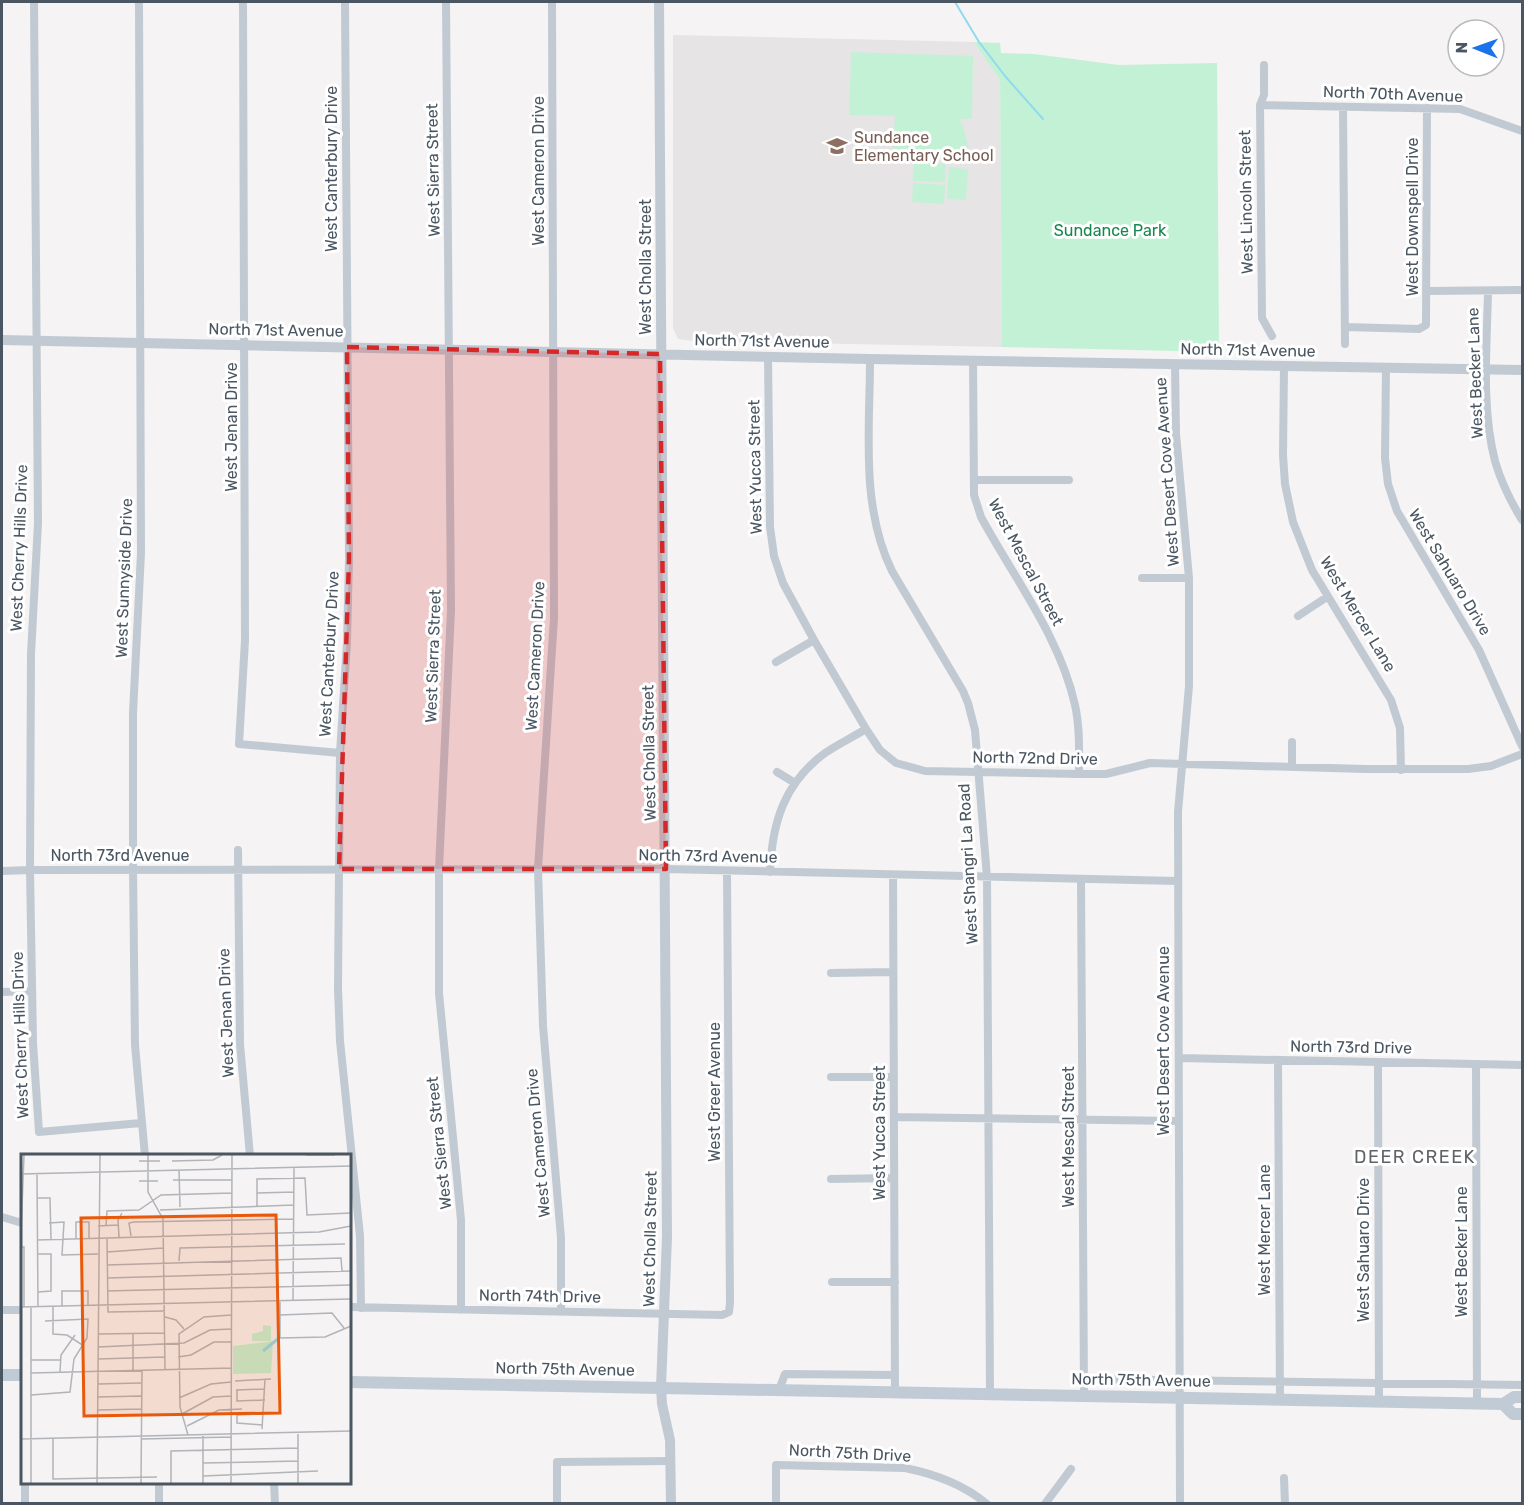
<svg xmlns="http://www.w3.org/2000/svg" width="1524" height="1505" viewBox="0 0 1524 1505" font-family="Rubik,sans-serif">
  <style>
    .education { fill: #e6e4e5 }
    .green { fill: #c3f1d5 }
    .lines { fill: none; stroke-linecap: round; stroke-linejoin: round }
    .stream { stroke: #90daee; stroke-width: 2 }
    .minor { stroke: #c1cad2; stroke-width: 8 }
    .tertiary { stroke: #c1cad2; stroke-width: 10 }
    .secondary { stroke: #c1cbd6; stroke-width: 12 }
    .marked { fill: #d62828; fill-opacity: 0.2; stroke: #d62828; stroke-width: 4.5; stroke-dasharray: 12 8; stroke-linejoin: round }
    .labels { text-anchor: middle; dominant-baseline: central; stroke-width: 6; stroke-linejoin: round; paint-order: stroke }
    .street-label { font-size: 16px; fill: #4a5661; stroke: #fff }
    .education-label { font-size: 16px; fill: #785e54; stroke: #fff; text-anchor: start }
    .park-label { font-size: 16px; fill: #17864f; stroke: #fff }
    .neighbourhood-label { font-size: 18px; letter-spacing: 1.5px; fill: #5f6368; stroke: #fff }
    .inset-river { fill: none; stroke: #90daee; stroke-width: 3 }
    .inset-road { fill: none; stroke: #b1b4b9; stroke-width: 1.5 }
    .view { fill: #e8590c; fill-opacity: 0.15; stroke: #e8590c; stroke-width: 3 }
    .inset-edge { fill: none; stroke: #4a5661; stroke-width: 3 }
  </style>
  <rect width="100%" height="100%" fill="#f5f3f3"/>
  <path class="education" d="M673,35L974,42L1000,80L1002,347L693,341L678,339L673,328Z"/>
  <path class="green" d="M974,42L1000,43L1001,53L1034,54L1119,65L1217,63L1219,352L1002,347L1000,80Z
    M851,52L973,56L972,119H959L964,129L971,160L900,157L893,148L895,116L849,115Z
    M914,162L946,164L945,182L913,181Z
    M949,167L968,169L966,200L947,199Z
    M913,183L945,185L944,204L912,202Z"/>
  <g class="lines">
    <path class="stream" d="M955,2L979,42L1005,76L1043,119"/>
    <path class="minor" d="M34,2L38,523L31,654L30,870L33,1043L39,1132L141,1123
      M139,2L141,553L133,713V869L135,1045L145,1156
      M243,2L245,640L239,744L340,753
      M345,2L349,559L347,642L340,753L338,988L340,1041L360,1236L361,1308
      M446,2L451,610L439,869V993L461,1220V1310
      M552,2L554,618L538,869L543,1026L561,1238V1311
      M1264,65V95L1260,105L1262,318L1272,336
      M1260,105L1460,109L1522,131
      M1343,107L1345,344
      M1427,291L1522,290
      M1488,291C1487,346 1481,407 1495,461C1501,482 1511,502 1522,520
      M1345,327L1419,329L1426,325L1427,108
      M768,356L770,527L774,556L783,583L814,640L866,729L880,750L896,763L925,771L1079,774H1106L1150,763L1365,769H1468L1491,766L1522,754
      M870,359C870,429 860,506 892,571L963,691L968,703L975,730L987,877L990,1393
      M973,360L974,495L981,517C1014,578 1060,637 1075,705C1080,728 1079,751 1079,774
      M1175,364L1176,434L1189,578V686L1178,812L1180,1504
      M1284,366L1283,455L1285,484L1293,522L1312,570L1391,700L1400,728L1401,770
      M1386,368L1385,458L1388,484L1397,511L1479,650L1522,746
      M974,480H1069
      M1142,578H1189
      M1298,616L1327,597
      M776,662L814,640
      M1292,767V742
      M777,772L795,783
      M238,850L240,1044L250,1156
      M2,871L30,870L666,869L1178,881
      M770,872C772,823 784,783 825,753C838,744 853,737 866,729
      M893,875L895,1392
      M1081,879L1084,1395
      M831,973L893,972
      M2,992L31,991
      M1179,1058L1522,1065
      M1278,1061L1280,1399
      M1378,1062L1379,1401
      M1476,1064L1477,1403
      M831,1077H894
      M894,1117L1179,1121
      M831,1179L894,1178
      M2,1217L22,1223
      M832,1282H895
      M350,1307L722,1315L729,1312L730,1303L727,871
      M2,1310H22
      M1084,1379L1522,1385
      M779,1390L785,1374L895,1375
      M1284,1478L1285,1504
      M159,1482V1504
      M274,1482L275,1504
      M25,1504V1482
      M557,1504V1462L671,1461
      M776,1504V1465L905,1468C935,1474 963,1484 987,1504
      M1045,1504L1071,1469"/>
    <path class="tertiary" d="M659,2L667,1237L661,1387L662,1404L670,1440L671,1504
      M2,340L870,359L1522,370"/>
    <path class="secondary" d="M2,1375H22
      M350,1382L1503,1404L1514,1397H1522
      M1503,1404L1513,1414H1522"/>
  </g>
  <path class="marked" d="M347,347L660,354L666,869H339L349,559Z"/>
  <defs>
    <g id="school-bare" transform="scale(1.62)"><path d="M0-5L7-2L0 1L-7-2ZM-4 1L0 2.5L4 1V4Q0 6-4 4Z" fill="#8d6e63" stroke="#fff" stroke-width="2.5" paint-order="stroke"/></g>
  </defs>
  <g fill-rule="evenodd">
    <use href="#school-bare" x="837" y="146"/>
  </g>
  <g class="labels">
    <g class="street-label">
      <text transform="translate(1393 94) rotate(2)">North 70th Avenue</text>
      <text transform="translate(331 169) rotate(-90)">West Canterbury Drive</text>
      <text transform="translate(433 170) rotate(-91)">West Sierra Street</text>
      <text transform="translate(538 171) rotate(-90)">West Cameron Drive</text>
      <text transform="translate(1246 202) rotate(-91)">West Lincoln Street</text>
      <text transform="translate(1412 217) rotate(-90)">West Downspell Drive</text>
      <text transform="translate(645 267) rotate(-90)">West Cholla Street</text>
      <text transform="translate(276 330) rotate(1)">North 71st Avenue</text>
      <text transform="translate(762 341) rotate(1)">North 71st Avenue</text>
      <text transform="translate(1248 350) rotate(1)">North 71st Avenue</text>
      <text transform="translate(1475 373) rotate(-92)">West Becker Lane</text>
      <text transform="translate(231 427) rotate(-90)">West Jenan Drive</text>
      <text transform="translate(755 467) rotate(-91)">West Yucca Street</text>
      <text transform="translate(1167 472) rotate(-94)">West Desert Cove Avenue</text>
      <text transform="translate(19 548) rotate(-88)">West Cherry Hills Drive</text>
      <text transform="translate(1026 562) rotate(62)">West Mescal Street</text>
      <text transform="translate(1450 572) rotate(59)">West Sahuaro Drive</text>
      <text transform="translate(124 578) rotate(-88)">West Sunnyside Drive</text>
      <text transform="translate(1358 614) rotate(59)">West Mercer Lane</text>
      <text transform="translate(329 654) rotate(-87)">West Canterbury Drive</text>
      <text transform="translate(433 656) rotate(-88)">West Sierra Street</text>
      <text transform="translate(535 656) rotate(-87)">West Cameron Drive</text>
      <text transform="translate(649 753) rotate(-91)">West Cholla Street</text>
      <text transform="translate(1035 758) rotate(1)">North 72nd Drive</text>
      <text x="120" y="855">North 73rd Avenue</text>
      <text transform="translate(708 856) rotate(1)">North 73rd Avenue</text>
      <text transform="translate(968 864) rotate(-93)">West Shangri La Road</text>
      <text transform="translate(226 1013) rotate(-92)">West Jenan Drive</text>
      <text transform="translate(20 1035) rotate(-92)">West Cherry Hills Drive</text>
      <text transform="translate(1163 1041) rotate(-90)">West Desert Cove Avenue</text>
      <text transform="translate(1351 1047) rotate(1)">North 73rd Drive</text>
      <text transform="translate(714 1092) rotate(-90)">West Greer Avenue</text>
      <text transform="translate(879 1133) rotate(-90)">West Yucca Street</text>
      <text transform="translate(1068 1137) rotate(-90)">West Mescal Street</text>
      <text transform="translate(439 1143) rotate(-96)">West Sierra Street</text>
      <text transform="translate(538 1143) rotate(-95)">West Cameron Drive</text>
      <text transform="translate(1264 1230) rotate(-90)">West Mercer Lane</text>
      <text transform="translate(650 1239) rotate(-89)">West Cholla Street</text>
      <text transform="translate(1363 1250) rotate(-90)">West Sahuaro Drive</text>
      <text transform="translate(1461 1252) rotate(-90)">West Becker Lane</text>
      <text transform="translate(540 1296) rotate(1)">North 74th Drive</text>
      <text transform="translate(565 1369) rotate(1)">North 75th Avenue</text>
      <text transform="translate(1141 1380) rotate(1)">North 75th Avenue</text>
      <text transform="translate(850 1453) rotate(3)">North 75th Drive</text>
    </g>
    <g class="education-label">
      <text x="854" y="137">Sundance<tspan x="854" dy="18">Elementary School</tspan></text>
    </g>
    <g class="park-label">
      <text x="1110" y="230">Sundance Park</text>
    </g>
    <g class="neighbourhood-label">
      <text x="1415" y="1157">DEER CREEK</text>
    </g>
  </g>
  <g transform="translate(21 1154)">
    <rect width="330" height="330" fill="#f5f3f3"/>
    <path d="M242,171L250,172V187H231V180L242,177ZM252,187L250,219L212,220V192Z" fill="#c3f1d5"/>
    <path class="inset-river" d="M242,197L258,184"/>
    <path class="inset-road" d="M127,1V38L142,65L144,216M285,1H314M118,7H139M151,7L192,6L201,1M158,16L159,53M0,20L330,12M16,20L17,153M152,26H211M118,27H137M236,39L273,38M16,44H29L30,86M236,52V25L284,24L286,61L330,59M139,56L273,51M28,69L43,68L41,101L77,100M77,72L97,71M85,72L86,57L118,56L140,41L211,39M0,79L3,1M110,82L108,69L113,68L273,65M98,83L97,66L101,59M86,84L87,158L144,157M55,85V68H68V85M16,86L298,78L330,72M0,93H3V153M86,98L142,94M17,100H30V137L17,138M158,107L159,94L324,90M86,111L320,104L321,117M86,124L330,117M86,137L330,131M259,146V184L304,183L330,172M272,146L273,14M32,152V180L46,181L63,192M41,152V137H67V151M0,153L330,145M10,153V329M259,161L311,159L323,174M144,163L155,166L163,175M112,179V216M77,180L144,179M77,193L163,189L189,176L210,175M157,203L170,201L193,188H211M77,205L144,203M10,206H39M39,218L40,201L54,181M10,219L211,214M214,227L250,225M77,230L120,229M215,236L244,235M216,236V247L244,246M10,241L49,238L53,205L66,184L67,165L24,167M77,243L120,242M158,244L190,230L210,228M77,256L120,255M161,260L192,243L210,242M241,260L216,261V269L241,271M166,272L198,256L221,255M241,275L244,225M167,281L159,253L158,180L183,163L210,161M182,282V329M0,285L330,277M32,285V325L136,323M120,285L210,283M182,309L277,307M182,322L297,317M76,329L79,1M120,329L121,216M150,329V297L277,294M210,329L211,1M277,329V280"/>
    <path class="view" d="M255,61L259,259L63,262L60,64Z"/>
    <rect width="330" height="330" class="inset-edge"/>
  </g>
  <rect width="1524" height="1505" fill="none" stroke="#4a5661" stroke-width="6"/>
  <g transform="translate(1476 48) rotate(271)"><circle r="28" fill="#ffffff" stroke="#b7bbc0" stroke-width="1.5"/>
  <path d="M0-4.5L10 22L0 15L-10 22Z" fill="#1a73e8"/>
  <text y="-9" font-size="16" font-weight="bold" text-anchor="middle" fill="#4a5661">N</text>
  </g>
</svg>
